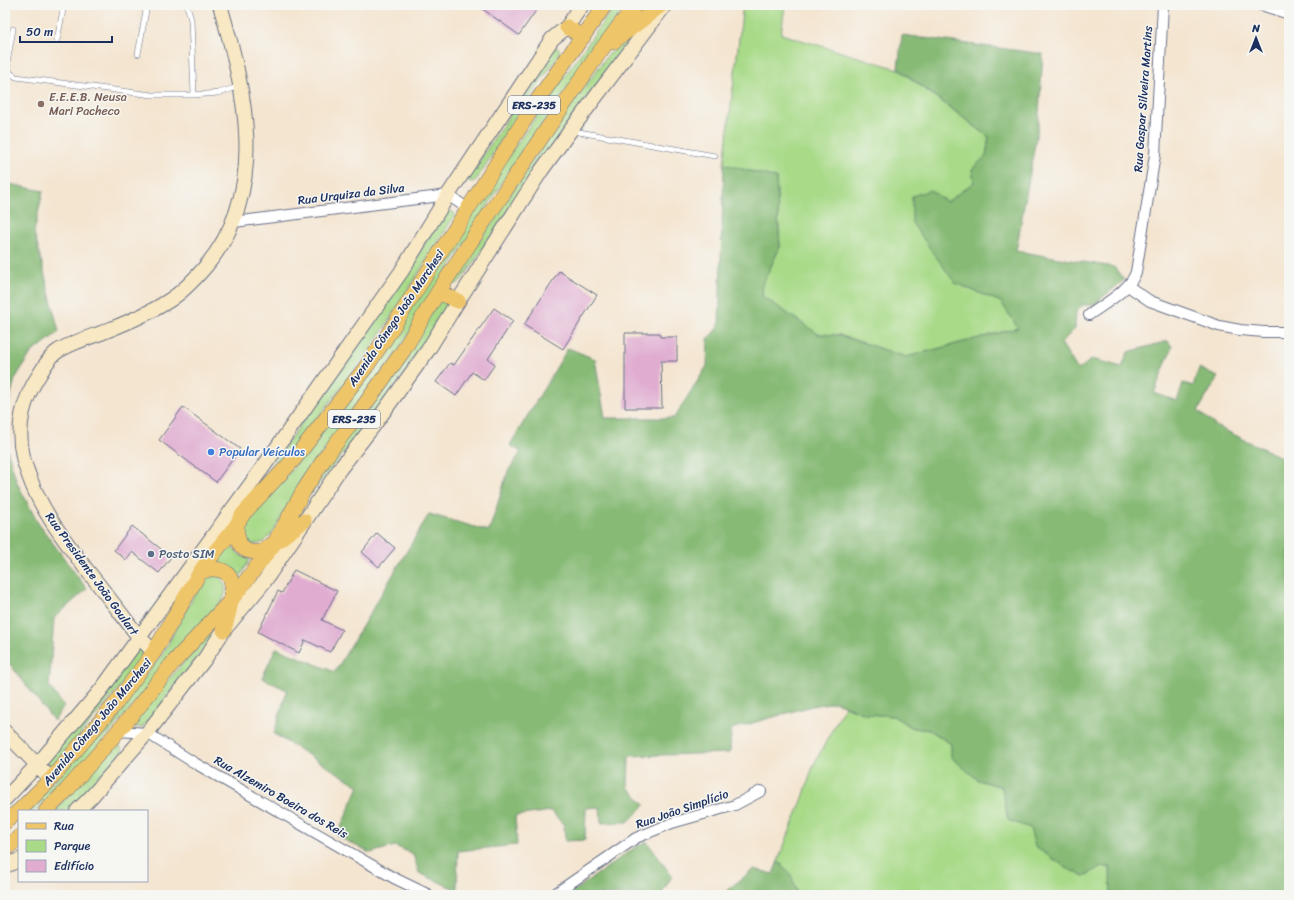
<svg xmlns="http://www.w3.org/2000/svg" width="1294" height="900" viewBox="0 0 1294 900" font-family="Sriracha,sans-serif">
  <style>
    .green { fill: #a8da88; stroke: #628473 }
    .forest { fill: #86ba74; stroke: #507469 }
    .building { fill: #e0add1 }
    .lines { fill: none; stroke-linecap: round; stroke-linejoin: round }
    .lane-casing { stroke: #676f86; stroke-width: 6 }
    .street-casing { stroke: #676f86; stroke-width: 12 }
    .secondary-casing { stroke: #676f86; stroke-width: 16 }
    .primary-casing { stroke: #676f86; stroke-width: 16 }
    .lane { stroke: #fff; stroke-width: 5 }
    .street { stroke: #fff; stroke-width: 10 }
    .secondary { stroke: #f8e8c3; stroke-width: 14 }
    .primary { stroke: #eec569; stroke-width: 15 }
    .education-dot { fill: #8d6e63; stroke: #f6f6f2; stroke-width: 1.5 }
    .shop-dot { fill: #3f7fe0; stroke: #f6f6f2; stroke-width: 1.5 }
    .service-dot { fill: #5c6f8a; stroke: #f6f6f2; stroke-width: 1.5 }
    .labels { text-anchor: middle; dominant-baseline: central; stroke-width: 3; stroke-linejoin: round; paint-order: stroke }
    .shield { fill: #f6f6f2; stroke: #5d6b8a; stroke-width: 1 }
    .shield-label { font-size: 11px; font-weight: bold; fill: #1b2f5e }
    .education-label { font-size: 12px; fill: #785e54; stroke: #f6f6f2; text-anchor: start }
    .street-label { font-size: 12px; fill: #1b2f5e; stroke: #f6f6f2 }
    .shop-label { font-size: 12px; fill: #366cbe; stroke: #f6f6f2; text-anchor: start }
    .service-label { font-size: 12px; fill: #4e5e75; stroke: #f6f6f2; text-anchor: start }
  </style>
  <rect width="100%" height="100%" fill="#f6f6f2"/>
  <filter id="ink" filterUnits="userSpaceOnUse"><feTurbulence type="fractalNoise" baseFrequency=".025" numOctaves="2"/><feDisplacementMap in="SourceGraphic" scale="8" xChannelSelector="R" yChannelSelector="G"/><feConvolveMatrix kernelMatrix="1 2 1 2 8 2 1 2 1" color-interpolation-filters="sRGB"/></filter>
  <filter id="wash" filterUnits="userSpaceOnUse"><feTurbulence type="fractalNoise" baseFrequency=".012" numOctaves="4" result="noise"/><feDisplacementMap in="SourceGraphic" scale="16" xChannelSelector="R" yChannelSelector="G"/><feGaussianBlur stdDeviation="0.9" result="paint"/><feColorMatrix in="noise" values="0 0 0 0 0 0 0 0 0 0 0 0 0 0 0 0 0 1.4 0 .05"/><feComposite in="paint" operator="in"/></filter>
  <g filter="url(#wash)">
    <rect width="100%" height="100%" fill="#f4e5d0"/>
    <path class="green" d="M615,5H626L511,168L399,350L355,411L302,479L274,531L264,542L258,544H251L246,542L244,538L243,526L245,521L295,466L484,190Z
      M743,5H785L781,34L898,69L989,137L986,156L972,170L974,182L947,202L930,190L955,283L1001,302L1018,328L906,357L839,335L818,334L762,296L763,283L780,247L776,178L724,164Z
      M629,40L549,151L466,274L457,284L451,283L558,123L607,56L618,47Z
      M554,48H558L560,50L559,55L515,118L477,179L473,182L468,181V178Z
      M445,210C450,210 453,211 455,215L376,341L358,366L288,456L247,500L287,443L349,358L404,277Z
      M440,299L449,303L424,345L370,420L310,495L308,493Z
      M228,543L240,555L250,559L239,579L232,571L216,562Z
      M211,576L222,577L226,590L223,600L95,750L35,811H26L87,746L162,655L200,584Z
      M210,633L212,636V639L143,727L139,728L136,727L134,723L150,700Z
      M137,646C142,652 143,655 140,663L52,768H48L46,762Z
      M845,706L866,714L893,716L913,728L930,730L951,744L952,757L978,780L1002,787L1008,819L1030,828L1084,876L1102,867H1110L1111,895H798L791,875L778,861L803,798L813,766Z
      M118,745L121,747L123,752L69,811H54L112,748Z"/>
    <path class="forest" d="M902,35L1043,54L1038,127L1016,251L1114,267L1124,280L1093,305H1082L1076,312L1075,329L1061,343L1078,370L1092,359L1122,367L1128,352L1168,341L1172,347L1154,393L1177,401L1183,383L1193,386L1199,368L1218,377L1198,411L1216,426L1289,461V895H1111L1110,867H1102L1084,876L1070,870L1035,847L1030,828L1008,820L1002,787L978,780L951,757V744L930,730L913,728L893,716L866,714L836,702L812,706L731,729L730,753L629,756L628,787L645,805L628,822L601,823L600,807L586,808L585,840L565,841L564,825L551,811L515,816L517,845L458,851L457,890L419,873L413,854L395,846L370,853L337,836L359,786L274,734L287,690L262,678L276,648L335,672L429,514L489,531L508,471L521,452L510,445L568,348L595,359L605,418H674L707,366L708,339L719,326L724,164L776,178L780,247L763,283L762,296L818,334L839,335L906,357L1018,328L1001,302L955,283L912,223V196L930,190L947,202L974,182L972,169L986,156L989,137L898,68Z
      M5,183L43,191L34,232L59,332L31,353L15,379L6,413V446L17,483L38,523L87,589L54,618L49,686L64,706L54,721L5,658Z
      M647,842L672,876L661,895H572L571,893L634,848Z
      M778,861L791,875L798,895H721L754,869L773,874Z"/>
    <g id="blocks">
      <path class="building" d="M477,5H540L519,35Z
        M559,271L597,295L563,349L524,325Z
        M494,308L513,321L488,359L495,364L484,380L472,372L456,396L436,382L450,363L454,365Z
        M625,333H660V337H677V361H661L662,408H625Z
        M183,407L240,449L216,482L159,440Z
        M132,526L171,557L159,573L132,552L126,560L114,550Z
        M377,533L395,548L379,567L362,552Z
        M294,570L337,591L322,620L342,630L330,652L305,640L299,653L258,632L278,591L282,593Z"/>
    </g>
  </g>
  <g filter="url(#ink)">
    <use href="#blocks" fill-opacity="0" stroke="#676f86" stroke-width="1"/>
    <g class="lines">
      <g class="lane-casing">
        <path id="lane" d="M187,5L191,20L194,95
          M13,29L7,63L9,72L16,77L152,95H194L218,93L238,87
          M57,40L64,5
          M138,54L147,5
          M573,131L715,156"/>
      </g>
      <g class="street-casing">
        <path id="street" d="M1261,5L1289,14
          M234,222L448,195L467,208
          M1128,286L1150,301L1219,326L1240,330L1264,332H1284L1289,331
          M1089,315C1104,304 1131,289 1136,272L1155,155L1163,5
          M118,731L147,733L193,762L394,878L429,895
          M553,895L636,838L672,823L735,805L761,791"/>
      </g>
      <g class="secondary-casing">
        <path id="secondary" d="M154,652L139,637C121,614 104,591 86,569C63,538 42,512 29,476C27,470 24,463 23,457C16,425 23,399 41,372C45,365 51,355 58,351C71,343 87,338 101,333C123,324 145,316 165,303C181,294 194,280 206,266C270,190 245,91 220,5
          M5,732L51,779
          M5,799L37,765L101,690L266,463L401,272L448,195L552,39L567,27L582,5
          M77,811L92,796L147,733L204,660L224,630L264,582L339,470L374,425L428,350L458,301L541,171L570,131L665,5
          M5,866L19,860"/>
      </g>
      <g class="primary-casing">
        <path id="primary" d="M567,27L583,37
          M613,42L661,5
          M438,292L458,301
          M236,526C238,544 240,554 262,552L304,521
          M200,572C204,571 208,569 212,569C246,568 228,613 224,630
          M46,811L67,790L132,715L172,664L232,599L274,544L304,490L327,455L356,417L403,351L438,292L481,226L599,53L635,5
          M5,822L20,810L51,779L116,703L154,652L200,572L214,553L236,526L243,514L295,458L366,367L385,339L536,102L605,5
          M5,850L19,837"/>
      </g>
      <use href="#lane" class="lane"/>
      <use href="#street" class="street"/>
      <use href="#secondary" class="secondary"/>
      <use href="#primary" class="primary"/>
    </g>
  </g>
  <circle class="education-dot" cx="41" cy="104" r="4"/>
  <circle class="shop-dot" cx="211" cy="452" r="4"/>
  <circle class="service-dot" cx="151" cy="554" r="4"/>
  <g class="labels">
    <g class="shield">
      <rect x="508" y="96" width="52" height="18" rx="3"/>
      <rect x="328" y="410" width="52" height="18" rx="3"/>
    </g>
    <g class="shield-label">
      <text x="534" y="105">ERS-235</text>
      <text x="354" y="419">ERS-235</text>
    </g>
    <g class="education-label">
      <text x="49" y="97">E.E.E.B. Neusa<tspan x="49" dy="14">Mari Pacheco</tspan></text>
    </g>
    <g class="street-label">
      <text transform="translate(1143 99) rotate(-86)">Rua Gaspar Silveira Martins</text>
      <text transform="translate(351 194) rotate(-7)">Rua Urquiza da Silva</text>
      <text transform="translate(396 318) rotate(-56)">Avenida Cônego João Marchesi</text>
      <text transform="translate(92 574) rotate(54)">Rua Presidente João Goulart</text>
      <text transform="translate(97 722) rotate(-50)">Avenida Cônego João Marchesi</text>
      <text transform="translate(281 797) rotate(30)">Rua Alzemiro Boeira dos Reis</text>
      <text transform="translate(682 809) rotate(-19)">Rua João Simplício</text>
    </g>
    <g class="shop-label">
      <text x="219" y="452">Popular Veículos</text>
    </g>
    <g class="service-label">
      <text x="159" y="554">Posto SIM</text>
    </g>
  </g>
  <rect width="1294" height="900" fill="none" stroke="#f6f6f2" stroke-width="20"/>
  <rect x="18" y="810" width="130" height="72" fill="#f6f6f2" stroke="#9ea6b7"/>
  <rect x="26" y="823" width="20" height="6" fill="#eec569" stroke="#9ea6b7"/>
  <text x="54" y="830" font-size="12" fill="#1b2f5e">Rua</text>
  <rect x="26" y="840" width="20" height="12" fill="#a8da88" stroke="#9ea6b7"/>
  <text x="54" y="850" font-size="12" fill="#1b2f5e">Parque</text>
  <rect x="26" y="860" width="20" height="12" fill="#e0add1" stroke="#9ea6b7"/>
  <text x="54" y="870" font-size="12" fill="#1b2f5e">Edifício</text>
  <g transform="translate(1256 38)" stroke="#f6f6f2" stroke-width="3" paint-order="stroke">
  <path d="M0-3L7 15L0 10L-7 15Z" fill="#1b2f5e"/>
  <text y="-6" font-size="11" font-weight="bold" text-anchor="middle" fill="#1b2f5e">N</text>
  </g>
  <path d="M20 36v6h92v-6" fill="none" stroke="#1b2f5e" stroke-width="2"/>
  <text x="26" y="36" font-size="12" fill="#1b2f5e" stroke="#f6f6f2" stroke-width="3" paint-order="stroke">50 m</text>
</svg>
